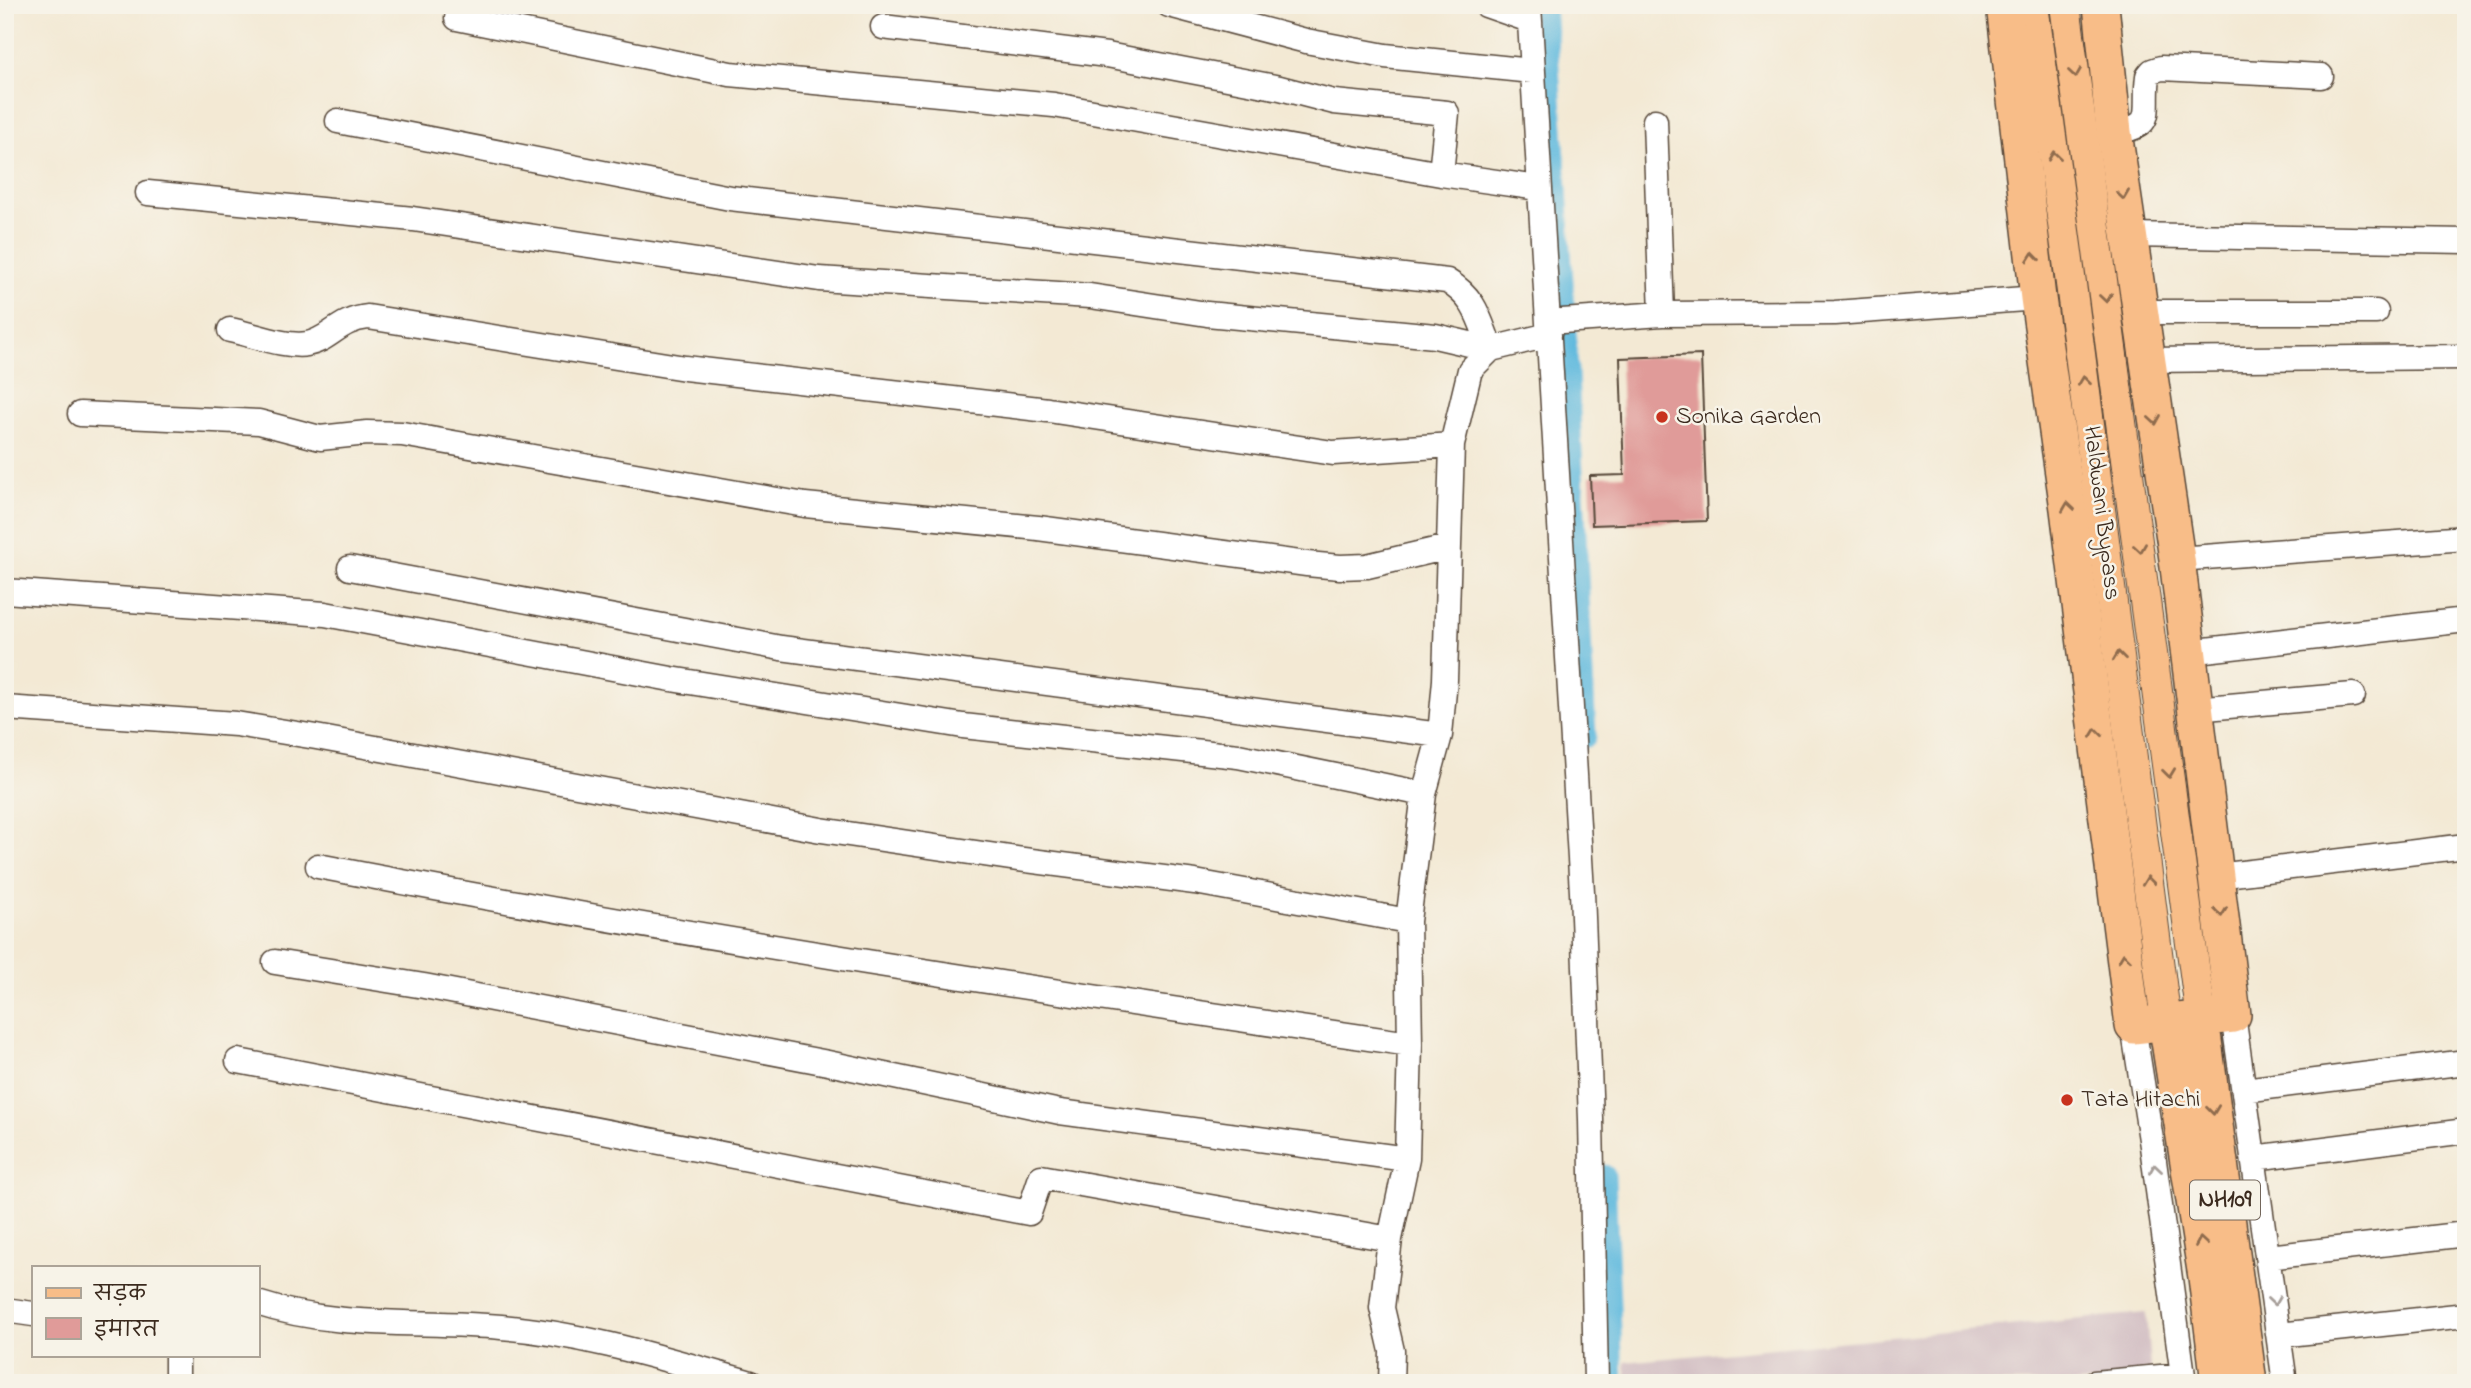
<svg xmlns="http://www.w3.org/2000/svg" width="2471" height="1388" viewBox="0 0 2471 1388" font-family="'Indie Flower','Playpen Sans Deva',sans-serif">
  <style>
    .industrial { fill: #d2bec3 }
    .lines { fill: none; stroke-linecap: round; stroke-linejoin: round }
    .canal { stroke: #61bade; stroke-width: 23 }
    .building { fill: #e09b99 }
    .minor-casing { stroke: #574739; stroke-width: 27 }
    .major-casing { stroke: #574739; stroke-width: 32 }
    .highway-casing { stroke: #574739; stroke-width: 38 }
    .minor { stroke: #fff; stroke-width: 24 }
    .major { stroke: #f8bd88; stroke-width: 30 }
    .highway { stroke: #f8bd88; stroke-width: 35 }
    .oneway { stroke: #906c4e }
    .oneway2 { stroke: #a79f9a }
    .poi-dot { fill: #c8321e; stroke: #f7f3e8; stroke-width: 2.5 }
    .labels { text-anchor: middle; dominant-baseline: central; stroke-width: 5; stroke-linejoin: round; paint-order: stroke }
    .shield { fill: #f7f3e8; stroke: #73665b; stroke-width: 2 }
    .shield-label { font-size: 23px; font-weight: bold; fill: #3b2a1e }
    .poi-label { font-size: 24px; fill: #3b2a1e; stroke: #f7f3e8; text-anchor: start }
    .street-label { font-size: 24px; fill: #3b2a1e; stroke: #f7f3e8 }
  </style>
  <rect width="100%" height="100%" fill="#f7f3e8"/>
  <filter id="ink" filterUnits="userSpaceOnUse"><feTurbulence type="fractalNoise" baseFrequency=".0143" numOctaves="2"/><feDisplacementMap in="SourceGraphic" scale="14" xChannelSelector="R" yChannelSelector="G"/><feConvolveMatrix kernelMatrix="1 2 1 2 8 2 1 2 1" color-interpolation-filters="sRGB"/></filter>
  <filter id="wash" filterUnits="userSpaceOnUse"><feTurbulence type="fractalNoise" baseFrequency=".00686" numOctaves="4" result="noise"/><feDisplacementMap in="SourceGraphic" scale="28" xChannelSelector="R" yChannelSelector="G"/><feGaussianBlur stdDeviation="1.57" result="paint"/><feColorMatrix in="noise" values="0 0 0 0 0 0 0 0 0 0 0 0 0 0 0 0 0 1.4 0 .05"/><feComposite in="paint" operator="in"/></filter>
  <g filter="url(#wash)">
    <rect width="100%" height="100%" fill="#f3e9d4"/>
    <path class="industrial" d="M2146,1313L2151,1383H1627L1625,1362Z"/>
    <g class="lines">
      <path class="canal" d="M1544,5L1564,313L1585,736
        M1604,1176L1612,1383"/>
    </g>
    <g id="blocks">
      <path class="building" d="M1701,355L1707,521L1592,525L1590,476L1624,475L1620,358Z"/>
    </g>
  </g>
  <g filter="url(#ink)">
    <use href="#blocks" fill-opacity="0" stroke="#574739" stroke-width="2"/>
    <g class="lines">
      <g class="minor-casing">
        <path id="minor" d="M463,5L457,18L730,74L1054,105L1441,174L1538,188
          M1169,5L1306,41L1385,56L1532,71
          M1486,5L1529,20
          M1529,5L1582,892L1591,1119L1596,1383
          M883,27L1107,55L1280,88L1334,102L1447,113L1441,174
          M338,121L730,198L1447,281C1476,298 1479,319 1491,349
          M1655,121L1662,314
          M2114,132C2158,126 2143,113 2148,76L2152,71L2161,68L2321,76
          M148,193L413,219L819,279L1090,296L1207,314L1435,336L1491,349
          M2129,235L2466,241
          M2139,312H2376
          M1548,322L1662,314L1835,313L2038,298
          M230,330C251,334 287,348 307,344C330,340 338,320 368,317L685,368L1048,410L1333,453L1452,445
          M2146,360L2466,357
          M80,414L259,422L320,438L367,433L402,434L805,505L1038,528L1307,564L1340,567L1367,566L1448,547
          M2177,559L2466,538
          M350,568L781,648L1440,735
          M5,591L325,614L671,679L963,726L1238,756L1424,794
          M2188,652L2466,620
          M5,708L236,724L316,737L821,830L1017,859L1195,882L1408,921
          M2195,709L2353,695
          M318,866C680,936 1045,991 1410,1044
          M2217,876L2466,846
          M275,962L424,986L828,1063L1060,1112L1407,1159
          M2233,1015L2285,1383
          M2133,1026L2152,1146L2184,1383
          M238,1061L1029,1213L1041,1177L1390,1239
          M2244,1090L2466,1062
          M2254,1158L2466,1131
          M2268,1257L2466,1234
          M257,1303C336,1329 419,1320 501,1327C586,1334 668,1360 751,1383
          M5,1310L33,1314
          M2279,1335L2466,1315
          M177,1383V1355
          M1391,1383L1392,1351L1382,1308L1390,1239L1407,1159L1410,1044L1408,921L1424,794L1440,735L1445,680L1452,445L1470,370L1491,349L1549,335
          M2094,1383L2183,1375"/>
      </g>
      <g class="major-casing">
        <path id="major" d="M2033,5L2067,253L2166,1022
          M2065,5L2201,1018"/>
      </g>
      <g class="highway-casing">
        <path id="highway" d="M2004,5L2038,298L2068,509L2133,1026L2233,1015L2177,559L2114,132L2101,5
          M2201,1018L2249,1383
          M2166,1022L2206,1277L2219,1383"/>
      </g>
      <use href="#minor" class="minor"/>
      <use href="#major" class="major"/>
      <use href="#highway" class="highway"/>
    </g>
    <defs><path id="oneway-chevron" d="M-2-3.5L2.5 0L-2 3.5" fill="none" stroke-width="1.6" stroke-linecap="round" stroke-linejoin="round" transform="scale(1.75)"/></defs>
    <g class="oneway">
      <use href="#oneway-chevron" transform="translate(2075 73) rotate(82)"/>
      <use href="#oneway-chevron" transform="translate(2054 156) rotate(-98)"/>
      <use href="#oneway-chevron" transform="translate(2123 195) rotate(82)"/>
      <use href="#oneway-chevron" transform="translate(2033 257) rotate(-96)"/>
      <use href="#oneway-chevron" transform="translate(2106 298) rotate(82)"/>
      <use href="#oneway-chevron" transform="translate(2084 381) rotate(-97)"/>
      <use href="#oneway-chevron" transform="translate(2155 420) rotate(81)"/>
      <use href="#oneway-chevron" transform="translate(2068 507) rotate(-98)"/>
      <use href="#oneway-chevron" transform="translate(2140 548) rotate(82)"/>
      <use href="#oneway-chevron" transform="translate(2119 656) rotate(-97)"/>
      <use href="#oneway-chevron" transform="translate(2096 733) rotate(-97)"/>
      <use href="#oneway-chevron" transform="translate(2169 773) rotate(83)"/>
      <use href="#oneway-chevron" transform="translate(2148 881) rotate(-97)"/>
      <use href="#oneway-chevron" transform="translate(2221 912) rotate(83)"/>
      <use href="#oneway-chevron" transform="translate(2124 958) rotate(-97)"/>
      <use href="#oneway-chevron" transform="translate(2213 1110) rotate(83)"/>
      <use href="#oneway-chevron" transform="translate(2201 1242) rotate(-99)"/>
    </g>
    <g class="oneway2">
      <use href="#oneway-chevron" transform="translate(2155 1169) rotate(-98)"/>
      <use href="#oneway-chevron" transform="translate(2274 1301) rotate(82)"/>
    </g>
  </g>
  <g class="poi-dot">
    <circle cx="1662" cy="417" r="7"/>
    <circle cx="2067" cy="1100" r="7"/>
  </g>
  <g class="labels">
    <rect class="shield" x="2190" y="1180.5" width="70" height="39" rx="5"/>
    <g class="shield-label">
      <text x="2225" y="1200">NH109</text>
    </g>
    <g class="poi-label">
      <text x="1676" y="417">Sonika Garden</text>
      <text x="2081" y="1100">Tata Hitachi</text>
    </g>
    <g class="street-label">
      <text transform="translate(2101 513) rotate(83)">Haldwani Bypass</text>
    </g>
  </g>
  <rect width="2471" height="1388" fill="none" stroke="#f7f3e8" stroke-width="28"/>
  <rect x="32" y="1266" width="228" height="91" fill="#f7f3e8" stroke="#aca397" stroke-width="2"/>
  <rect x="46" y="1288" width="35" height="10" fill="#f8bd88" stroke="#aca397" stroke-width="2"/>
  <text x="94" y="1300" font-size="21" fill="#3b2a1e">सड़क</text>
  <rect x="46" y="1318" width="35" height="21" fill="#e09b99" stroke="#aca397" stroke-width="2"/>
  <text x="94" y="1336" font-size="21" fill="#3b2a1e">इमारत</text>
</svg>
